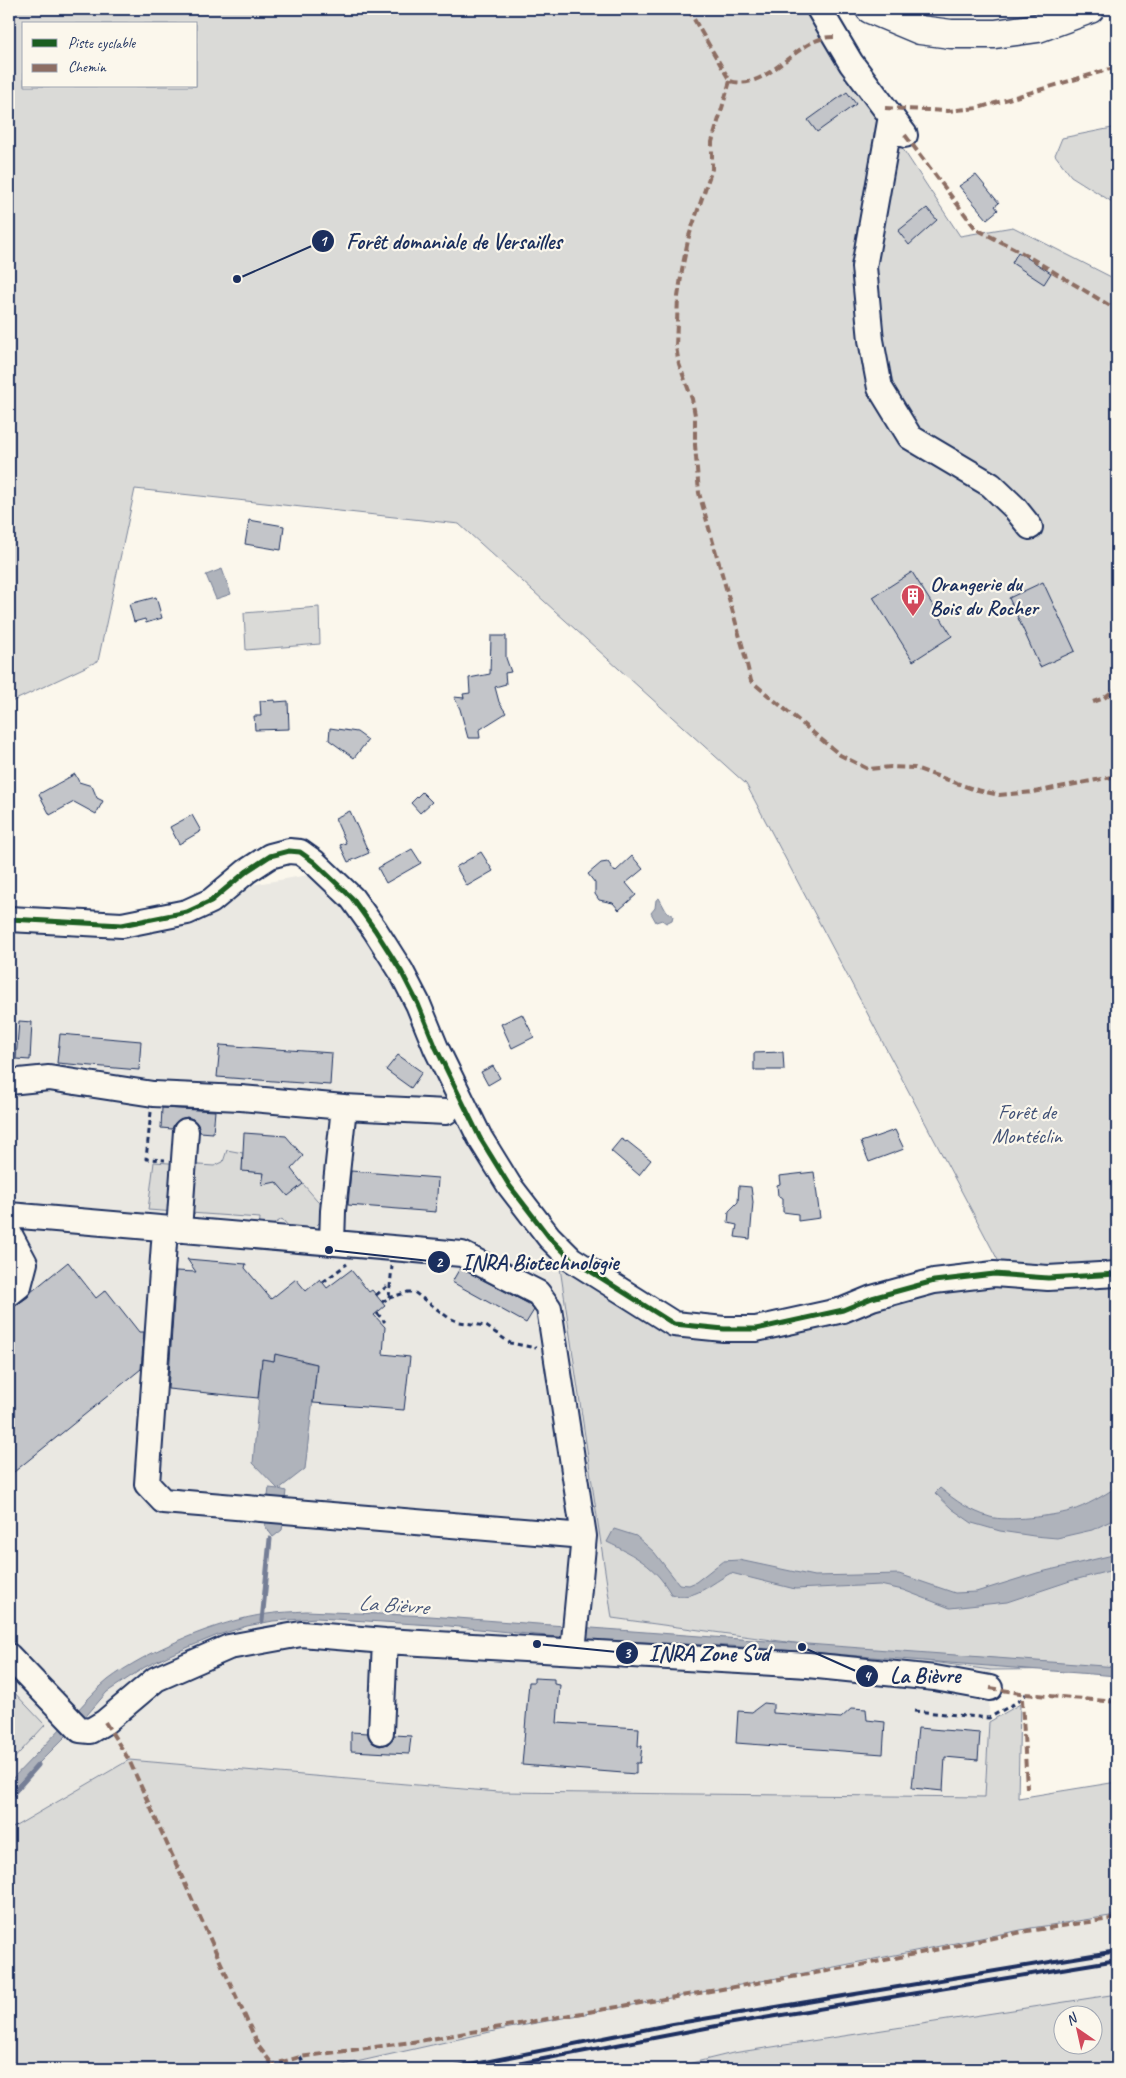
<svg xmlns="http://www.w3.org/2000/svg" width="1126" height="2078" viewBox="0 0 1126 2078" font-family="Caveat,sans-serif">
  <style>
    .built { fill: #eae8e2 }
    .green { fill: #dadad7; stroke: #7a849a; fill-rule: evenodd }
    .water { fill: #afb3bb; stroke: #747e96 }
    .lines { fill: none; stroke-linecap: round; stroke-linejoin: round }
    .stream { stroke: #747e96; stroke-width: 5 }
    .building { fill: #c3c5c9; stroke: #1b2f5e }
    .minor-casing { stroke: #1b2f5e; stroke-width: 28 }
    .major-casing { stroke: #1b2f5e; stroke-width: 31 }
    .path { stroke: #1b2f5e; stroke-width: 3; stroke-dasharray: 5 4; stroke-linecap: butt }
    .minor { stroke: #fbf7ec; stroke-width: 24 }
    .major { stroke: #fbf7ec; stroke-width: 28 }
    .rail { stroke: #1b2f5e; stroke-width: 4 }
    .quiet { stroke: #8d6e63; stroke-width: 4; stroke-dasharray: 8 4; stroke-linecap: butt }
    .cycleway-casing { stroke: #fbf7ec; stroke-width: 8 }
    .cycleway { stroke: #1b5e20; stroke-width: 5 }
    .labels { text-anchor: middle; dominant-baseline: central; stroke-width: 4.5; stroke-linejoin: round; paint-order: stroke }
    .poi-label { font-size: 21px; font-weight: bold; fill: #1b2f5e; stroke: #fbf7ec; text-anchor: start }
    .park-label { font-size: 21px; fill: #415176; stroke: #fbf7ec }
    .water-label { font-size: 22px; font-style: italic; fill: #47577a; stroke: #fbf7ec }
    .leader { fill: none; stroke: #1b2f5e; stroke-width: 2 }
    .callout-dot { fill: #1b2f5e; stroke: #fbf7ec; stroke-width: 2 }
    .mark-label { font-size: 15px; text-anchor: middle; font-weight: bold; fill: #fff }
    .callout-label { font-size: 22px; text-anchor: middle; font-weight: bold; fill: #1b2f5e; stroke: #fbf7ec; stroke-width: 4.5; stroke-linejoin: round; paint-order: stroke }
  </style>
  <rect width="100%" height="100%" fill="#fbf7ec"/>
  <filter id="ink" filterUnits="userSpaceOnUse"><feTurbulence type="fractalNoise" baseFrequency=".02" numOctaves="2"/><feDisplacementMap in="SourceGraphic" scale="10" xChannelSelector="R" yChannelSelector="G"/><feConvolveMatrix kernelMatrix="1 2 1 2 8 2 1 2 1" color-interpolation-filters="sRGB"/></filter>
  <g filter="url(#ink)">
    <path class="built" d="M308,875L358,918L559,1261L612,1618L991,1670L985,1797L498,1792L129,1760L9,1830V932H130L245,886Z
      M1117,1915V1994L733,2053L667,2069H332L343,2065L499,2030L804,1973L1031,1928Z"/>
    <path class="green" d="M9,9H819V21L960,236L1013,227L1117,280V1260L1092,1266L1000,1264L746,784L459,524L135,489L98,661L9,703ZM24,24H196V86H24Z
      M1117,127V205L1071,176L1055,155L1062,138Z
      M319,607L320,644L246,650L244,613Z
      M227,1150L243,1153L242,1171L264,1173L263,1181L274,1180L288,1195L303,1184L324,1208L326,1216L307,1235H296L282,1219L262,1232H259L260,1218L148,1210L154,1162L214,1166L223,1162Z
      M559,1261L672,1336L765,1339L900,1299L1005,1282L1117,1285V1669L991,1670L612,1618Z
      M9,1687L45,1725L9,1764Z
      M1020,1704L1018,1798L1117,1782V1915L1031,1928L804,1973L499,2030L343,2065L332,2069H9V1830L129,1760L498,1792L985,1797L989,1722Z
      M1117,1994V2069H667L733,2053ZM1064,2016H1094V2046H1064Z"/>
    <path class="water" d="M222,569L231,594L216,599L206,575Z
      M659,898L666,911L673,916L672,920L666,923L662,920L656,922L651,913L655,908L656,900Z
      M275,1354L296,1358L304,1356V1362L317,1364L305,1469L279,1489L286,1491L284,1508L267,1504L269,1488L278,1489L253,1463L262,1359L274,1361Z
      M1117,1487V1518L1092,1530L1057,1538L1034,1536L1000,1531L972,1523L952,1509L935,1493L940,1488C956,1501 970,1511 990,1517C1006,1522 1053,1516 1070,1511C1087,1506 1102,1496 1117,1487Z
      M265,1517L284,1518L282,1530L273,1537L265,1526Z
      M614,1529L636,1536L654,1552L679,1584L689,1585L696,1582L723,1561L739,1560L814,1576L899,1574L955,1593L976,1592L1037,1573L1117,1554V1569L1070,1581L1007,1602L950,1608L903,1590L880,1585L795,1589L731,1573C711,1583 694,1602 671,1594C655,1566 636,1556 607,1542Z
      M306,1611L430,1616L1117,1667V1676L731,1646L577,1639L449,1626L317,1618L273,1621L247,1626L218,1635L172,1654L145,1667L107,1692L80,1723L73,1715C84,1704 95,1690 108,1680C146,1651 220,1620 267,1614C280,1612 293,1612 306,1611Z
      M67,1722L73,1729L9,1793V1782Z"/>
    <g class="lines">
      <path class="stream" d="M262,1621L270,1539
        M9,1798L38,1765"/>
    </g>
    <path class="building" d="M847,92L856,104L817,132L808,120Z
      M976,175L999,203L995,206L998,210L987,219L959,186Z
      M927,208L937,220L909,245L898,231Z
      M1018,252L1051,273L1044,284L1012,263Z
      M249,520L284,526L281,550L245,544Z
      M912,572L952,636L913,661L873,597Z
      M1043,582L1075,651L1040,667L1009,598Z
      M156,597L162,618L146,623L145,619L134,622L129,604Z
      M491,636H506V658L511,672L505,673L506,684L495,687L499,702L506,713L479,730L480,738H468L460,709L454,697L464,698L463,694L470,693L469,678L490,674Z
      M275,700V702L288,701L289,729L255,730L254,716H261L260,701Z
      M330,728L357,732L368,740L354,758L329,740Z
      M75,774L79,782L92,786L97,798L103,801L96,814L74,802L50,815L39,794Z
      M422,792L432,802L420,813L411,803Z
      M350,811L369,853L348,862L340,845L346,843L335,818Z
      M192,815L201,831L179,844L170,827Z
      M412,849L421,863L386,883L378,868Z
      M481,852L493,871L467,886L456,867Z
      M632,856L643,869L626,883L636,895L619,910L613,903L599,900L595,894V883L588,874L601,863L608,862L615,872Z
      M522,1014L534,1037L512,1048L501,1024Z
      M19,1021L32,1022L30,1060L16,1059Z
      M60,1034L141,1041L139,1070L57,1063Z
      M220,1045L332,1053L330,1085L217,1077Z
      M783,1052L784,1070H754V1053Z
      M398,1055L422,1072L411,1088L386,1070Z
      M493,1066L500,1078L488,1085L481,1072Z
      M162,1108L215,1111L213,1133L200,1132L198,1125L193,1119L187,1117L180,1119L174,1124L172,1129L161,1128Z
      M895,1130L904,1149L869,1162L861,1142Z
      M244,1133L286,1136L303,1156L291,1169L303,1184L288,1196L276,1182L262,1185L264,1173L242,1171Z
      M621,1139L626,1142L627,1141L651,1160L639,1175L611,1151Z
      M351,1171L438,1178L436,1212L348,1205Z
      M814,1172L820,1218L798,1221V1214L783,1212V1198L778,1196L777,1185L780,1184L779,1176Z
      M739,1186L751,1187L753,1202L750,1239L735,1237L737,1225L728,1223L729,1211L738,1202Z
      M187,1259L246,1264L245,1268L271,1299L296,1279L306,1291L320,1279L327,1288L351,1270L369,1292L372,1290L385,1306L374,1315L385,1327L383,1354L410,1357L404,1410L313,1403L317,1364L275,1354L274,1361L262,1359L258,1398L168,1389L176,1271L196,1272Z
      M68,1262L96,1298L106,1290L139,1332H144L141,1369L9,1476V1310L28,1297L31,1292Z
      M460,1268L529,1304L534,1310L526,1323L452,1282Z
      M534,1678L554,1679V1684L560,1685L557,1723L639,1728L638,1746H642L640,1763H636V1774L522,1765L529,1682H534Z
      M764,1703L773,1704V1713L841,1718L852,1708L866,1709L867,1720L885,1722L883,1754L736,1743L738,1711L752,1712Z
      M918,1728L980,1733L978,1760L945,1757L943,1791L912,1788Z
      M351,1732L368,1733L373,1743L380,1746L388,1744L394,1735L411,1736L409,1754L351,1751Z"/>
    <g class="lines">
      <g class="minor-casing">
        <path id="minor" d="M819,9L851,63L905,135
          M891,116L864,267L871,340L880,388L910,437L991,485L1014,507L1030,527
          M9,919L122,925L187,912L211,901L247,871L270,856L289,851L300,852L314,862L352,898L375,930L401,971L418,1004L436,1048L480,1138L509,1185L549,1237L571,1259L674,1324L724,1329H756L843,1310L872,1298L934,1281L994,1274L1048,1278L1117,1274
          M9,1082L49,1078L153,1094L241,1098L344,1107L333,1211L332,1242
          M344,1107L446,1112
          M9,1215L462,1254L538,1293L549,1308L584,1536L573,1651
          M165,1229L147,1484L163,1501L584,1536
          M179,1230L186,1131
          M9,1233L25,1263L19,1286L9,1294
          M9,1656L80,1730L90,1731L105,1722L156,1679L229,1647L301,1634L385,1641L808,1665L935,1678L990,1688
          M381,1732L385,1641"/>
      </g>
      <g class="major-casing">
        <path id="major" d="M870,9L920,30L951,34H995L1038,28L1090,9"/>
      </g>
      <path class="path" d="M151,1112L146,1159L165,1160
        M323,1282L347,1264
        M376,1295L390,1284
        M389,1298L408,1292H414L449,1318L459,1322L486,1326L510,1343L536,1348
        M382,1302L389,1298L392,1266
        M377,1313L385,1322
        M914,1711L989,1718L1022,1699L1026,1694
        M300,2057L307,2069"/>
      <use href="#minor" class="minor"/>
      <use href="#major" class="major"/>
      <path class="rail" d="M450,2069L673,2024L1117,1951
        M491,2069L727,2024L1117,1960"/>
      <path class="quiet" d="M688,9L730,81C765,92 792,45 824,38C827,37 832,37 836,37
        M730,81L712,142V169L689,236L683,264L678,297L676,347L679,364L692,399L695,415V445L699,493L743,648L751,681L840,755L868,769L891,767L915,768L973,789L999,795L1034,792L1117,776
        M885,108L948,111L978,108L1117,67
        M905,135L976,229L1019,251L1117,310
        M1093,702L1104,698L1117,688
        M1117,1044L1116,1048L1117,1066
        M990,1688L1026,1694L1117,1702
        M1022,1699L1027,1788
        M105,1722L129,1760L259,2047L273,2065
        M257,2069L300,2057L419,2041L856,1966L1027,1931L1117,1918"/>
      <g class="cycleway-casing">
        <path id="cycleway" d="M9,919L122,925L187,912L211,901L247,871L270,856L289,851L300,852L314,862L352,898L375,930L401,971L418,1004L436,1048L480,1138L509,1185L549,1237L571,1259L674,1324L724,1329H756L843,1310L872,1298L934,1281L994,1274L1048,1278L1117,1274"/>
      </g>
      <use href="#cycleway" class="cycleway"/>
    </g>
  </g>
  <defs>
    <g id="building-pin" transform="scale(1.25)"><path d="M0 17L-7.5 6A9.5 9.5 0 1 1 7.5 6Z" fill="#d1495b" stroke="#fbf7ec"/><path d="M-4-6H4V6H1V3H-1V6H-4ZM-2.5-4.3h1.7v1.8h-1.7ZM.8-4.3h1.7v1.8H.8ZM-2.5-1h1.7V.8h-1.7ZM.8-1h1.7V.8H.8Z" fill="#fff"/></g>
  </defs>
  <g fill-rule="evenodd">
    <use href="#building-pin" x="913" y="596"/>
  </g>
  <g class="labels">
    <g class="poi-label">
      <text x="930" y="584">Orangerie du<tspan x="930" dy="24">Bois du Rocher</tspan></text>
    </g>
    <g class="park-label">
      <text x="1027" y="1112">Forêt de<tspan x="1027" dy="24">Montéclin</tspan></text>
    </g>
    <g class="water-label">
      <text transform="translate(393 1605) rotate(4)">La Bièvre</text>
    </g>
  </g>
  <path class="leader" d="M237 279L323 241M329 1250L439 1262M537 1644L627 1653M802 1647L867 1676"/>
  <g class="callout-dot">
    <circle cx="237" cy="279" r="5"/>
    <circle cx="329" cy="1250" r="5"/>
    <circle cx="537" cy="1644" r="5"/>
    <circle cx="802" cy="1647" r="5"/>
    <circle cx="323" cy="241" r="12"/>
    <circle cx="439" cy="1262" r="12"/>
    <circle cx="627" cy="1653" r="12"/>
    <circle cx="867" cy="1676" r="12"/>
  </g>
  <g class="mark-label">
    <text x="323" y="246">1</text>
    <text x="439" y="1267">2</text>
    <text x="627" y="1658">3</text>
    <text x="867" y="1681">4</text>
  </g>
  <g class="callout-label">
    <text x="454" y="249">Forêt domaniale de Versailles</text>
    <text x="540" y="1270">INRA Biotechnologie</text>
    <text x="709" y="1661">INRA Zone Sud</text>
    <text x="925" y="1683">La Bièvre</text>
  </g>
  <rect width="1126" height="2078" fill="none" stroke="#fbf7ec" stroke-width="30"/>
  <rect x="15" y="15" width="1096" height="2048" fill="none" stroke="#1b2f5e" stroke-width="2" filter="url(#ink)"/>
  <rect x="22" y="22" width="175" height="65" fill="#fbf7ec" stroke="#a1a7b3"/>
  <rect x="32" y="39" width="25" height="8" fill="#1b5e20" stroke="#a1a7b3"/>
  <text x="68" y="48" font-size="15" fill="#1b2f5e">Piste cyclable</text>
  <rect x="32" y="64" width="25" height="8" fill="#8d6e63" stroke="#a1a7b3"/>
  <text x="68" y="72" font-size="15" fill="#1b2f5e">Chemin</text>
  <g transform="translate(1078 2030) rotate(326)"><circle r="24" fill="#fbf7ec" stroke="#a1a7b3"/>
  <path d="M0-4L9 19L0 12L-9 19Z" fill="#d1495b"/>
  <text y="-8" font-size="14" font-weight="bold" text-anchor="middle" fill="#1b2f5e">N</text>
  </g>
</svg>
